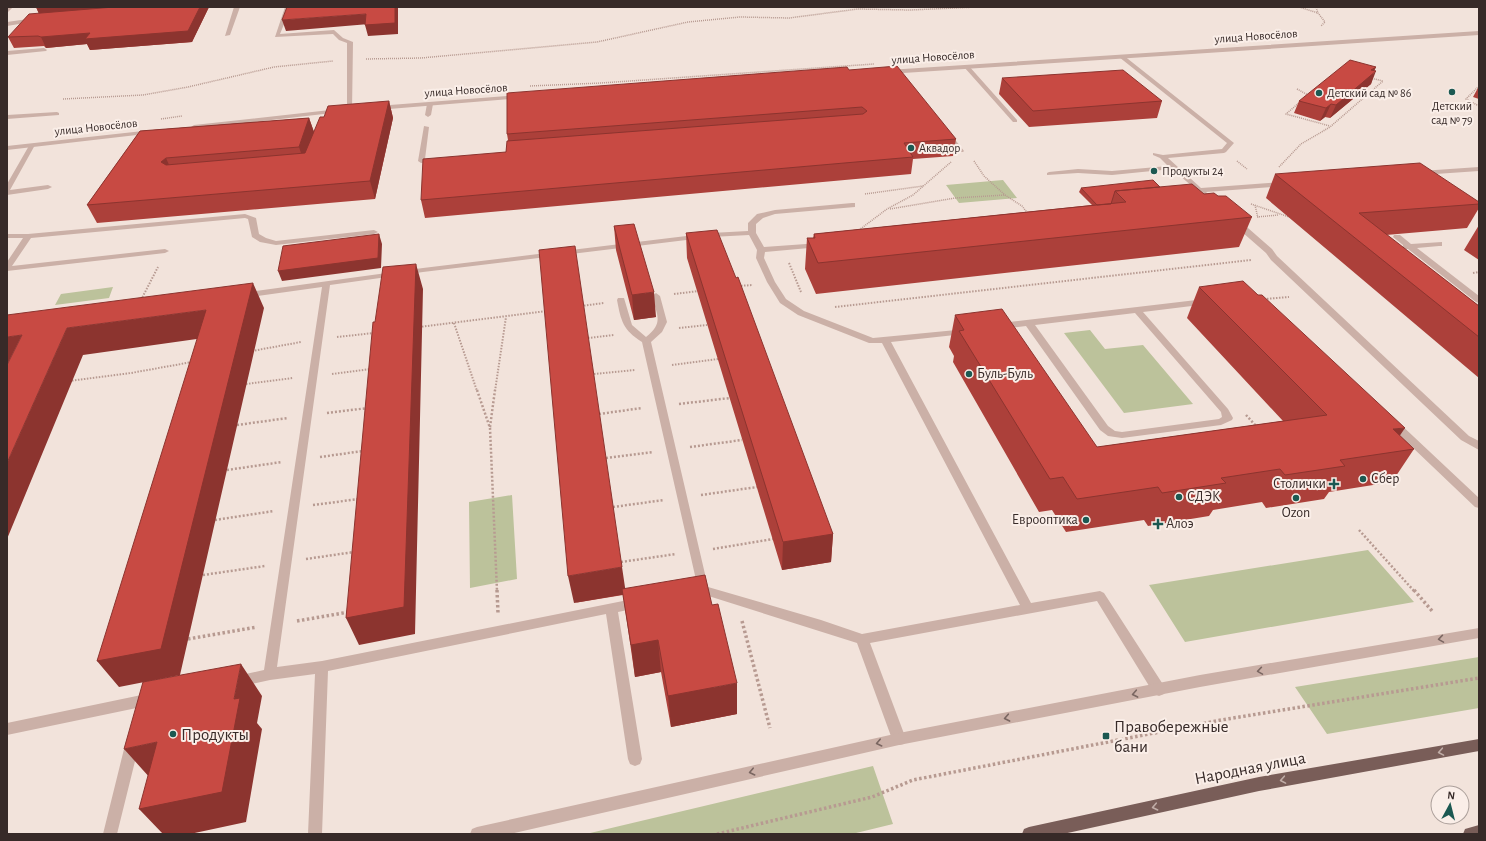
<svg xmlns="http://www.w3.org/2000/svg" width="1486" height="841" viewBox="0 0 1486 841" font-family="'Alegreya Sans',sans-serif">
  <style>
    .green { fill: #bcc29b }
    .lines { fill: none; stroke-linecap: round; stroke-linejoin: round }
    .path-far3 { stroke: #b79a91; stroke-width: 1.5; stroke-dasharray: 1 1; stroke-linecap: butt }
    .path-far2 { stroke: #b79a91; stroke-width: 2; stroke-dasharray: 1.5 1.5; stroke-linecap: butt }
    .path-far1 { stroke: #b79a91; stroke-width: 2.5; stroke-dasharray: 2 2; stroke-linecap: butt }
    .path { stroke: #b79a91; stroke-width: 3.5; stroke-dasharray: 2.5 2.5; stroke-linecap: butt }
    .lane { fill: #cbb0a7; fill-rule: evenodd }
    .street { fill: #cbb0a7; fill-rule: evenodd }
    .primary { fill: #795d58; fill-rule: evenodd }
    .wall { fill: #ac403a }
    .shaded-wall { fill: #8c342f }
    .building { fill: #c84a43; stroke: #8c342f }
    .oneway { stroke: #7a6661 }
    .oneway2 { stroke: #c0ada7 }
    .poi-dot { fill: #1c5952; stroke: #faeee8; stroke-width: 1.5 }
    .labels { text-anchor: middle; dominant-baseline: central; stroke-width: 4; stroke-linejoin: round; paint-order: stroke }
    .far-street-label { font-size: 12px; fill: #372a28; stroke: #faeee8 }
    .far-poi-label { font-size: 12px; fill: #372a28; stroke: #faeee8; text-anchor: start }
    .poi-label { font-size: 14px; fill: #372a28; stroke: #faeee8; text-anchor: start }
    .near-poi-label { font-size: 17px; fill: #372a28; stroke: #faeee8; text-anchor: start }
    .near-street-label { font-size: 17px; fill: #372a28; stroke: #faeee8 }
  </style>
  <rect width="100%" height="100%" fill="#f2e3db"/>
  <path class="green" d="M1003,180L1017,198L959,203L946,185Z
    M113,287L109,298L55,305L61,294Z
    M1090,330L1105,349L1143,345L1193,404L1124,413L1064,333Z
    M512,495L517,579L470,588L469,502Z
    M1368,550L1414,602L1185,642L1149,585Z
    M1479,657V708L1327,734L1295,687Z
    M873,766L893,824L852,834H586Z"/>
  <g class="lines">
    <path class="path-far3" d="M1299,7L1318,13
      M1316,7L1318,13L1325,22L1321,26
      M366,59L421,58L597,42L688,22L740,17L789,18L858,9L910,10L978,7
      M530,86L601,83L874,64
      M1479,86L1466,99L1479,106
      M1297,89L1308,95
      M63,99L143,95L188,87L274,67L333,61
      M1300,102L1286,114L1330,126
      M161,119L182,116
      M974,161L984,176L1005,195
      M1237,161L1247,169
      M1279,167L1301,144L1330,127L1383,81L1370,78
      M865,194L923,186
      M1251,204L1292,218
      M1255,205L1258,218
      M890,209L955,198L1005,195L1022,206L1029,215
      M1257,217L1278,215
      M859,230L887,209L913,195L951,162"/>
    <path class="path-far2" d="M789,263L801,292
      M1473,273L1479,272
      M738,286L753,285
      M674,294L699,291
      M1264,299L1289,297
      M141,300L158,267
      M581,306L604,303
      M835,307L1251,260
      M454,323L477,391
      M419,327L547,311
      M679,328L707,325
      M337,337L374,333
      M588,338L614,335
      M252,351L301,342
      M672,365L718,359
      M332,374L371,369
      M594,374L635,370
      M69,381L131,373L192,362
      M246,384L293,378
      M495,391L506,317"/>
    <path class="path-far1" d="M477,390L490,428L497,591
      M679,404L730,398
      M327,413L368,408
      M599,414L642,408
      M1246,415L1256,426
      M237,425L288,418
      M490,427L495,390
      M690,447L742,440
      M320,457L363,451
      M606,458L653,452
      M227,470L282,462
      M701,495L757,487
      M313,505L359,499
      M613,507L664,500
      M215,520L274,511
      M1359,530L1414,591
      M713,549L773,539
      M306,559L354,552
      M621,562L676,554
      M203,575L265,566"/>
    <path class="path" d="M497,590L498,613
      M1414,590L1433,612
      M297,621L349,612
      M742,621L770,728
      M188,639L257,627
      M717,834L872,797L913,780L1221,720L1479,678"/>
    <path class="lane" d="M13,7L7,13V7Z
      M234,7H240L230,35L225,36Z
      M285,7H291L280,34L334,30L343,38L353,42L352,111L347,110V43L339,40L333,34L275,37Z
      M35,18L38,20L37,21L7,26V22Z
      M44,48L47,50L46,51L7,55V51Z
      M1119,55H1123L1234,143L1226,152L1224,153L1168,158L1201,188L1284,182L1288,184L1287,186L1206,192L1218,203L1214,205L1172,169L1112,175L1078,173L1047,175V173L1049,172L1078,169L1112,171L1168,166L1160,158L1153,155V153L1163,155L1222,149L1227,143L1119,57Z
      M964,65H968L1017,120V122H1013L964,67Z
      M430,102L433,104L431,115L428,117L425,115L427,104Z
      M57,112L59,113V115L7,119V115Z
      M424,126L429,127L425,159L436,158L439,160L438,161L421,163L418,161Z
      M945,132H949L964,151L963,152H959L944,133Z
      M30,144L35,145L10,190L48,185L52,187L48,189L7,195V184Z
      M1479,167V171L1421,175L1417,173L1421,171Z
      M852,203H855V207L775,214L763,218L756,224V233L764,247L820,243L824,245L820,247L765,252L764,258L775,282L786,299L804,311L873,338L967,329L968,331L964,334L891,342L1031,603L1100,591L1104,593L1164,686L1166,690L1164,694L1159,696L1154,694L1097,601L870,643L906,739L904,744L899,745L894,744L892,739L857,643L699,593L642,342C623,330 621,321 617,300L618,298H624L632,325L646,337C664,323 657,315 652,296L656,293L660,296L667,322L662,332L651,342L708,587L821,620L862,634L1020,605L882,343H869L798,315L780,303L767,282L756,258L757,250L749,235L711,237L423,272L330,285L277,667L322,661L638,598L642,599L644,603L642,607L618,612L642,759L640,764L635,766L630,764L628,759L606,614L328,671L322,834H308L315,674L270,680L237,687L232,685L230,681L232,677L264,670L322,287L244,298L240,295L241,293L423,268L711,233L748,231V223L757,214L775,210Z
      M245,214L256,218L259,234L266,238L276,241L374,230L378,232L374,234L276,245L260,242L252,237L248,219L245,218L31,238L12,266L165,249L169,251L165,253L7,271V262L23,238H7V234H28Z
      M1234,221H1240L1272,249L1277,256L1469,436L1479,441V450L1461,440L1271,260L1266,253L1234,225Z
      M1394,235H1400L1411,244L1442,242V246H1439L1417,248L1479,296V303L1476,302L1408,249H1403V245L1393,237Z
      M1205,299L1209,302L1208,304L1143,312L1228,409L1233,418L1232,420L1221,425L1122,438L1108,436L1100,430L1026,326L1000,329L996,326L1000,323ZM1135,313L1221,412L1222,417L1219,419L1122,432L1115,431L1108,426L1035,325Z
      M1393,420L1397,421L1479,498V508L1475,507L1389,425L1388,423L1389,421Z
      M151,693L156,695L158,699L156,703L151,705L7,735V723Z
      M133,735L138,736L140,741L117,834H103L126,741L128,736Z"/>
    <path class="street" d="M1479,31V35L888,74L885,72L888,70Z
      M520,95L522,96V98L377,110L374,108L377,106Z
      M339,109L341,110V112L194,129L191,127L194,125Z
      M152,130L155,132L154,133L7,150V146Z
      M1479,628V638L1200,687L899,745L510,834H470L472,829L477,827L899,733L1200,675Z"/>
    <path class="primary" d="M1479,739V751L1259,791L1063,834H1022L1024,829L1029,827L1259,777Z
      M1479,825V834H1463L1465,829Z"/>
  </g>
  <path class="wall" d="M36,7H209L192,42L90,50L87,44L46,48L44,46L14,48L8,37L39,14Z
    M1376,67L1374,71L1371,84L1330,118L1325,117L1320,121L1294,113L1299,101Z
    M849,70L956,139L953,156L913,159L911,174L425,218L421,200L506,152L508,140L507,134Z
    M1002,78L1162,101L1157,118L1029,127L999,94Z
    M1479,86V99L1473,97Z
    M389,101L393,118L375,199L97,223L87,205L140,131L309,118L314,132Z
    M1275,174L1479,202V208L1467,228L1386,235L1479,306V378L1266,198Z
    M1160,187L1218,196L1252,217L1239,247L816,294L805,269L807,238H813L814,234L1092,205L1079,192L1081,188Z
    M1479,225V260L1464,250Z
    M614,226L656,317L634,320L616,250Z
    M686,233L833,534L831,562L782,570L687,258Z
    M1199,287L1400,436L1414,449L1392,482L1329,492L1324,499L1266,508L1262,502L1213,510L1209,516L1148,526L1144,520L1066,532L1052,510L1039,512L953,362L954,356L949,347L955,315L1097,447L1283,421L1187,318Z
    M625,589L737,714L671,727L661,672L635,677L623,595L574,603Z"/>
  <path class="shaded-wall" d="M36,7H161L41,18Z
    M200,7H209L192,42L90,50L87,44L46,48L41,37L90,33Z
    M395,7H398V34L368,36L365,25Z
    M366,14L369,24L286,31L282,20Z
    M1376,67L1372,75L1376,71L1371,84L1330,118L1336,105L1371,70Z
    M389,101L393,118L375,199L370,181Z
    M1331,104L1325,117L1320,121L1326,108Z
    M309,118L315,135L305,165L299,147Z
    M166,158L174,176L161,162Z
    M379,234L382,244L381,268L282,281L278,271Z
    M416,264L423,289L415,634L359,645L346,618Z
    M253,283L264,308L180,675L119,687L97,661Z
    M654,292L656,317L634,320L632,295Z
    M206,310L218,336L83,355L7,539V463L67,328Z
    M22,335L7,365V337Z
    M1405,428L1388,453L1393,429Z
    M833,534L831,562L782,570L783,542Z
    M622,567L626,594L574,603L568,576Z
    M658,640L661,672L635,677L631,645Z
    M241,664L262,696L257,723L262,729L246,822L190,834H163L139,809L234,699Z
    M737,683V714L671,727L668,696Z
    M157,742L151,779L124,749Z"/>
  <path class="building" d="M114,7H200L188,31L85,39L90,33L41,37L38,36L8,37L29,14Z
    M287,7H395V23L365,25L366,14L282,20Z
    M1350,60L1376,67L1371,70L1376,71L1336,105L1331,104L1326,108L1299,101Z
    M897,66L956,139L904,143L913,157L421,200L423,159L506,152L507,141L863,114L867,111L862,107L507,134V93L847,67L849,70Z
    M1123,70L1162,101L1033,111L1002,78Z
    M389,101L370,181L87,205L140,131L309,118L299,147L166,158L161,162L166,165L305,153L320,117H324L328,106Z
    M1420,163L1479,202V204L1359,213L1479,306V337L1275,174Z
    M1153,180L1160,187L1115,191L1111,204L1097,205L1081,188Z
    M1192,184L1204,194L1214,193L1218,196H1226L1252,217L818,263L807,238H815L814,234L1126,202L1115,191Z
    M634,224L654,292L632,295L614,226Z
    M717,230L736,278L738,277L833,534L783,542L686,233Z
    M379,234L378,258L278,271L283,246Z
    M575,246L622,567L568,576L539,250Z
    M416,264L404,607L346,618L373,322H375L383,267Z
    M1243,281L1258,295H1262L1405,428L1393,429L1414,449L1340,460L1345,466L1285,475L1280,469L1221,478L1226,483L1162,493L1158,487L1077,499L1063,477L1050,479L959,331L964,330L955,315L1002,309L1097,447L1327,415L1199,287Z
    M253,283L161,649L97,661L206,310L67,328L7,463V365L22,335L7,337V315Z
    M705,575L712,605L718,604L737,683L668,696L658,640L631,645L622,589Z
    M241,664L234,699L240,698L222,792L139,809L157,742L124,749L143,682Z"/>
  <defs><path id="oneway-chevron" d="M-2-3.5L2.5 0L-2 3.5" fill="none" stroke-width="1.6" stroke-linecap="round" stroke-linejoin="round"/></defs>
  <g class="oneway">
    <use href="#oneway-chevron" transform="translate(1441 639) rotate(171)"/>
    <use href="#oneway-chevron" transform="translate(1260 671) rotate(171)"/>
    <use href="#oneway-chevron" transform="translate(1135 694) rotate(169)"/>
    <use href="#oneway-chevron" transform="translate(1007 718) rotate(169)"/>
    <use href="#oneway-chevron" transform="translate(879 743) rotate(167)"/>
    <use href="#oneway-chevron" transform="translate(752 772) rotate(167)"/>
  </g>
  <g class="oneway2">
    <use href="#oneway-chevron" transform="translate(1441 752) rotate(170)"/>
    <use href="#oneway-chevron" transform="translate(1283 780) rotate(170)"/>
    <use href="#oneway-chevron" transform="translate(1155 807) rotate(168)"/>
  </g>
  <g class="poi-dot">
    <circle cx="1452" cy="92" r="4"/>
    <circle cx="1319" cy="93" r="4"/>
    <circle cx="911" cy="148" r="4"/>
    <circle cx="1154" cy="171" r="4"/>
    <circle cx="969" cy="374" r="4"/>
    <circle cx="1363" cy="479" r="4"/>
    <path d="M1332 478h4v4h4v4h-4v4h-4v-4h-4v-4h4z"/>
    <circle cx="1179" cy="497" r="4"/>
    <circle cx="1296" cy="498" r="4"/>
    <circle cx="1086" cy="520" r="4"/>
    <path d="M1156 518h4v4h4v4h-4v4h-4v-4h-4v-4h4z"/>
    <circle cx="173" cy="734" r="4"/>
    <rect x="1102" y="732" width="8" height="8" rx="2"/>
  </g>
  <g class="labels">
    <g class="far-street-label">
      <text transform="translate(1256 36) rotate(-4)">улица Новосёлов</text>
      <text transform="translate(933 57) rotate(-4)">улица Новосёлов</text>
      <text transform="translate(466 90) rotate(-4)">улица Новосёлов</text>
      <text transform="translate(96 127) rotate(-6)">улица Новосёлов</text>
    </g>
    <g class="far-poi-label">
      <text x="1327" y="93">Детский сад № 86</text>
      <text x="1452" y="106" text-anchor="middle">Детский<tspan x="1452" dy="14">сад № 79</tspan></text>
      <text x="919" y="148">Аквадор</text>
      <text x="1162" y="171">Продукты 24</text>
    </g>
    <g class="poi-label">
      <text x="977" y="374">Буль-Буль</text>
      <text x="1371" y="479">Сбер</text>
      <text x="1326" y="484" text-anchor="end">Столички</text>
      <text x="1187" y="497">СДЭК</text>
      <text x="1296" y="513" text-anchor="middle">Ozon</text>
      <text x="1078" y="520" text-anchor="end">Еврооптика</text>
      <text x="1166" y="524">Алоэ</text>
    </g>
    <g class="near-poi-label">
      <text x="1114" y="726">Правобережные<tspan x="1114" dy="20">бани</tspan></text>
      <text x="181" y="734">Продукты</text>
    </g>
    <g class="near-street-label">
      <text transform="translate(1250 768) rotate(-11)">Народная улица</text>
    </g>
  </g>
  <rect width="1486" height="841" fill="none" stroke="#372a28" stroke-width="16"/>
  <g transform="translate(1450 805) rotate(7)"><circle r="19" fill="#faeee8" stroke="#aca09b"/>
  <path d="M0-3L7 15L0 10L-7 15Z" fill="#1c5952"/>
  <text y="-6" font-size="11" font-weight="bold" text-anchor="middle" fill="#372a28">N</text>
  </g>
</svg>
